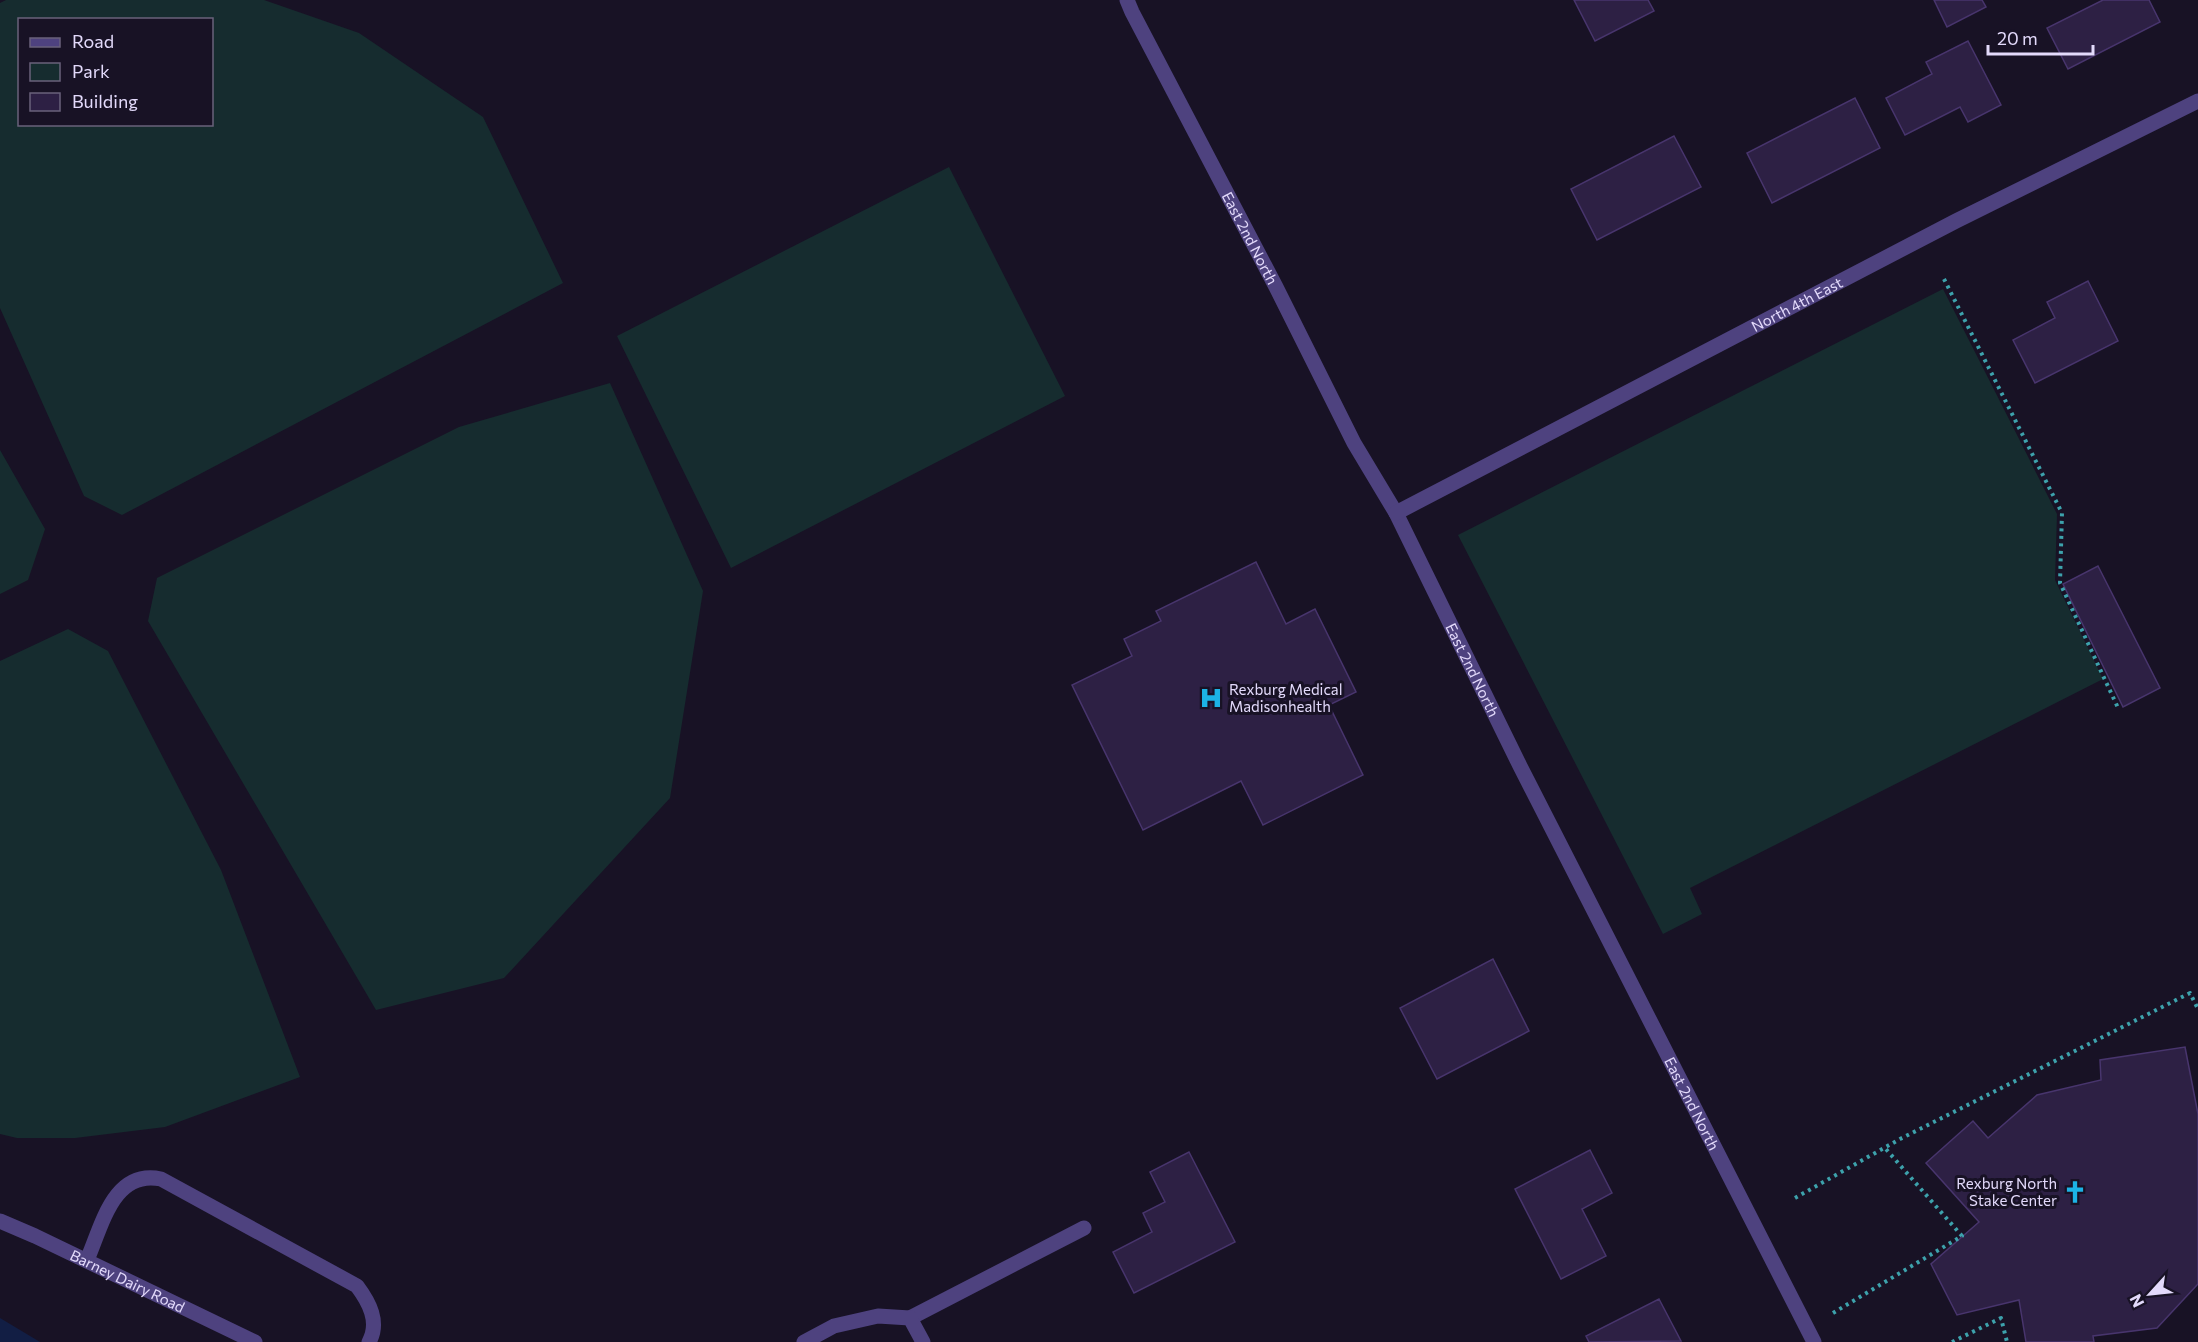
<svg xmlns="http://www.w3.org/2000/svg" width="2198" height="1342" viewBox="0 0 2198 1342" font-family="Commissioner,sans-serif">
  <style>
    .green { fill: #162c2f; fill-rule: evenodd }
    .water { fill: #121e44 }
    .building { fill: #2d2044; stroke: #48356d; stroke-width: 1.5 }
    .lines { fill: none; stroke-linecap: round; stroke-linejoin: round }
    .path { stroke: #3da2ac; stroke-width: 4; stroke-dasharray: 3 4.5; stroke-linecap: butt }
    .minor { stroke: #4e427f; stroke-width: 15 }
    .labels { text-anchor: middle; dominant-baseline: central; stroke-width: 6; stroke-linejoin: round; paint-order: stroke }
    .street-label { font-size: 15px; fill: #e3dafb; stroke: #181225 }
    .poi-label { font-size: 15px; fill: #e3dafb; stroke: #181225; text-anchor: start }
  </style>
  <rect width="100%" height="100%" fill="#181225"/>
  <path class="green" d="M6,0H264L359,33L483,117L563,283L122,515L84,496L0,308V3ZM20,20H212V124H20Z
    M949,167L1065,396L731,568L617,336Z
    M1943,289L2057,514L2055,580L2103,679L1690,888L1702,914L1663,934L1458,535Z
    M610,383L703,591L670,798L504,978L376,1010L148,621L157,578L459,427Z
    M0,450L45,529L28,580L0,594Z
    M68,629L108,651L221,870L300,1077L165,1127L75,1138H17L0,1134V661Z"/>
  <path class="water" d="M0,1318L40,1342H0Z"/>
  <path class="building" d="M1574,0H1648L1654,11L1595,41Z
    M1934,0H1982L1986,7L1947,27Z
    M2103,0H2149L2160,22L2068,69L2047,28Z
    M1968,41L2001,105L1968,122L1960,107L1905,135L1886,98L1932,74L1926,62Z
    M1855,98L1880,148L1772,203L1747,153Z
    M1674,136L1701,187L1597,240L1571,189Z
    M2088,281L2118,341L2035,383L2013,340L2055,318L2047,302Z
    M1256,562L1286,624L1315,609L1356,692L1329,705L1363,775L1263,825L1241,781L1143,830L1072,685L1132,656L1124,639L1161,621L1156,611Z
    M2098,566L2160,688L2123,707L2063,584Z
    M1493,959L1529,1031L1437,1079L1400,1008Z
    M2185,1047L2198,1114V1284L2157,1328L2093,1336L2094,1342H2026L2019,1300L1957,1315L1931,1264L1979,1222L1926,1163L1973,1121L1988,1138L2037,1095L2101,1080L2100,1060Z
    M1590,1150L1612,1193L1582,1209L1606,1256L1561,1279L1515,1189Z
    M1189,1152L1235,1242L1134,1293L1113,1252L1152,1232L1143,1213L1165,1202L1150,1172Z
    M1659,1299L1681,1341L1589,1342L1586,1336Z"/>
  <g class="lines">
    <path class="path" d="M1944,279L2062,513L2060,583L2119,710
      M1795,1198L1900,1139L2190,993L2198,1009
      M1833,1313L1962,1236L1885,1148
      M1952,1342L2001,1318L2007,1342"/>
    <g class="minor">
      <path id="s1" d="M1127,0L1132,12L1276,287L1354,443L1396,513L1520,766L1814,1342"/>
      <path id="s2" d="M1396,513L1956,221L2198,101"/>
      <path id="s3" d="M0,1221L35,1236L255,1342"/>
      <path d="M87,1260C102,1226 113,1169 161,1179L357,1286C369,1302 380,1322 369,1342"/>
      <path d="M910,1318L1084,1228"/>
      <path d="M804,1342L834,1326L878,1316L910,1318L923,1342"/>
    </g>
  </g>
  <defs>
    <g id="hospital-bare" transform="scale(1.8)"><path d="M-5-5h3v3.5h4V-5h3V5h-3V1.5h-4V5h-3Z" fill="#1cb3e5" stroke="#181225" stroke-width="2.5" paint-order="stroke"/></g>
    <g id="church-bare" transform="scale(1.8)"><path d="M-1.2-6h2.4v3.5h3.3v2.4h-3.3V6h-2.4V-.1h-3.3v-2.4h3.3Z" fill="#1cb3e5" stroke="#181225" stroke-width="2.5" paint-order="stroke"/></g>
  </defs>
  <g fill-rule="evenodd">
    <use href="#hospital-bare" x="1211" y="698"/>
    <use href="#church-bare" x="2075" y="1192"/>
  </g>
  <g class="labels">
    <g class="street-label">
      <text stroke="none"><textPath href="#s1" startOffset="268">East 2nd North</textPath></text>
      <text stroke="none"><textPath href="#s2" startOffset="452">North 4th East</textPath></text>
      <text stroke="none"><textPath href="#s1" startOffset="754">East 2nd North</textPath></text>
      <text stroke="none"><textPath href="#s1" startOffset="1240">East 2nd North</textPath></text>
      <text stroke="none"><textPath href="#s3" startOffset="141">Barney Dairy Road</textPath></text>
    </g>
    <g class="poi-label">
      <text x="1229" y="689">Rexburg Medical<tspan x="1229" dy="17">Madisonhealth</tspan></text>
      <text x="2057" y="1183" text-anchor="end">Rexburg North<tspan x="2057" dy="17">Stake Center</tspan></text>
    </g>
  </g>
  <rect x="18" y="18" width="195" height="108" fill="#181225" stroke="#69627b" stroke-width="1.5"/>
  <rect x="30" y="38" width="30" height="9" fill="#4e427f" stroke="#69627b" stroke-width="1.5"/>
  <text x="72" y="48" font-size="18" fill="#e3dafb">Road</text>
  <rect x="30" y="63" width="30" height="18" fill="#162c2f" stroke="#69627b" stroke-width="1.5"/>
  <text x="72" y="78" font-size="18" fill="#e3dafb">Park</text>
  <rect x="30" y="93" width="30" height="18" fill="#2d2044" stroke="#69627b" stroke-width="1.5"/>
  <text x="72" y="108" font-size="18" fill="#e3dafb">Building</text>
  <g transform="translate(2150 1294) rotate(243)" stroke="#181225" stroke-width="4.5" paint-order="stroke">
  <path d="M0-4.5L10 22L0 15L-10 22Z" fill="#e3dafb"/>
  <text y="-9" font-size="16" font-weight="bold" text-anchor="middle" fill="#e3dafb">N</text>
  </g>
  <path d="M1988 45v9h105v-9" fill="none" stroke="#e3dafb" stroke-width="3"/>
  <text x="1997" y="45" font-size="18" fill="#e3dafb" stroke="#181225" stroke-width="4.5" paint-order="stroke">20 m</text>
</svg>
